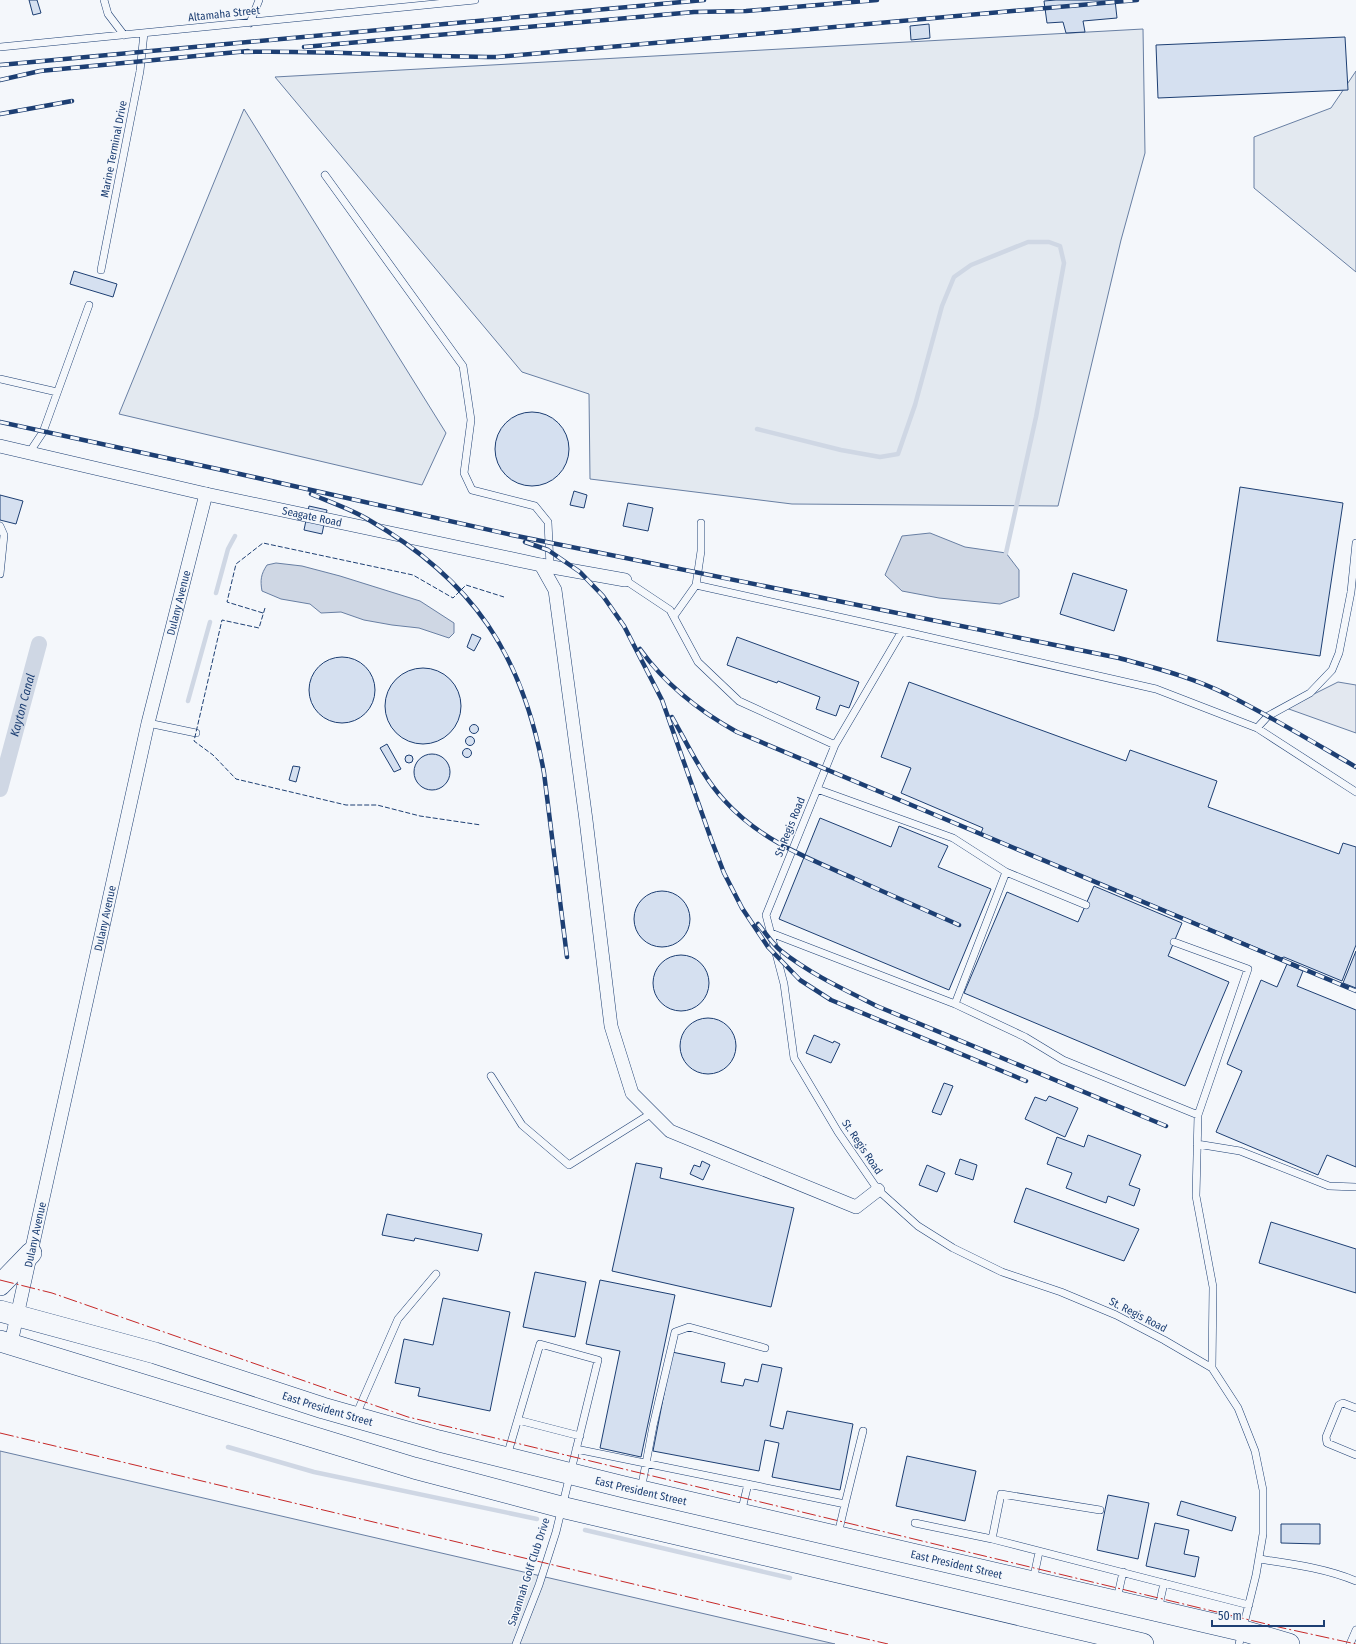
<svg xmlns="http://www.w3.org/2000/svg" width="1356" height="1644" viewBox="0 0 1356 1644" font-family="'Fira Sans Condensed',sans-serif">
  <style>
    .green { fill: #e3e9f0; stroke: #687fa3 }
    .parking { fill: #e3e8f0; stroke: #687fa3 }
    .water { fill: #cfd7e4; stroke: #687fa3 }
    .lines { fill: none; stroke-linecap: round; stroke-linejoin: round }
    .stream { stroke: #cfd7e4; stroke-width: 4.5 }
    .canal { stroke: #cfd7e4; stroke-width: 16 }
    .building { fill: #d5e0f0; stroke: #1d3f73 }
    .lane-casing { stroke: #1d3f73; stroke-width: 8 }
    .street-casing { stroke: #1d3f73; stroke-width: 14 }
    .primary-casing { stroke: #1d3f73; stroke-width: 22 }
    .lane { stroke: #f4f7fb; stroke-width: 7 }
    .street { stroke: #f4f7fb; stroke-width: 13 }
    .primary { stroke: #f4f7fb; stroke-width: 21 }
    .rail-casing { stroke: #1d3f73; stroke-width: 4.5 }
    .rail { stroke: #f4f7fb; stroke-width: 3; stroke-dasharray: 9; stroke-linecap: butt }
    .fence { stroke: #1d3f73; stroke-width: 1; stroke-dasharray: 5 2; stroke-linecap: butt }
    .power { stroke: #c62828; stroke-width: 1; stroke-dasharray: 14 3 2 3; stroke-linecap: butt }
    .labels { text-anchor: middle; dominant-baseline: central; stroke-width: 3; stroke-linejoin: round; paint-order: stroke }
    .street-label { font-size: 11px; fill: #1d3f73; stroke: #f4f7fb }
    .water-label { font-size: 12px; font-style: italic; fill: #1d3f73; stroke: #f4f7fb }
  </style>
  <rect width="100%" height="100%" fill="#f4f7fb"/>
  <path class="green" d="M1143,29L1145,153L1121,240L1058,506L792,504L590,479L589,394L522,372L275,77Z
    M1356,71V272L1254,188V137L1331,108Z
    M244,109L446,433L422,485L119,414Z
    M0,1451L835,1644H0Z"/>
  <path class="parking" d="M1338,682L1356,685V733L1286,708Z"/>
  <path class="water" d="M930,533L965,547L1006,553L1019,570V597L1000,604L939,598L902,591L885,575L902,536Z
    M276,563L302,566L340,576L420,601L454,623V633L449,638L419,628L392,625L364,620L341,612L321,613L310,604L281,599L262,591C260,580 261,574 267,565Z"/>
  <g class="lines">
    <path class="stream" d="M757,429L841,450L880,457L898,454L915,405L942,306L954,277L971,265L1028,242H1049L1060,246L1064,263L1036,417L1006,553
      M216,593L228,549L235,536
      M188,701L210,622
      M228,1447L314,1472L537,1519
      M585,1530L790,1578"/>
    <path class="canal" id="s1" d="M0,789L39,644"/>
  </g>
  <path class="building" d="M29,0H37L41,13L33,15Z
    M1056,0H1115L1117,18L1083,21L1085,32L1066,33L1063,22L1047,23L1044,1Z
    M929,24L930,38L911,40L910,26Z
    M1345,37L1348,90L1158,98L1156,45Z
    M74,271L117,284L113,297L70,284Z
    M495 449a37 37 0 1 1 74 0a37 37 0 1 1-74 0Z
    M1240,487L1343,503L1320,656L1217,641Z
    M574,491L587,495L584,508L570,505Z
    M0,495L23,501L16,524L0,520Z
    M628,503L653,508L648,531L623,526Z
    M309,506L327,510L322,534L304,530Z
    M1073,573L1127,590L1114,631L1060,614Z
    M472,634L481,638L474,651L467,647Z
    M737,637L859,682L849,708L840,705L836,716L816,709L820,697L778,681L777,683L727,665Z
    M309 690a33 33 0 1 1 66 0a33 33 0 1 1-66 0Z
    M385 706a38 38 0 1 1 76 0a38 38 0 1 1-76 0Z
    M909,682L1126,761L1130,750L1217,781L1208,807L1339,854L1343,843L1356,847V945L1342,981L1284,957L1281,958L981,833L983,828L901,793L911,768L881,757Z
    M469.5 729a4.5 4.5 0 1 1 9 0a4.5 4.5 0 1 1-9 0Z
    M465.5 741a4.5 4.5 0 1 1 9 0a4.5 4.5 0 1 1-9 0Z
    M387,744L401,769L394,772L380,748Z
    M462.5 753a4.5 4.5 0 1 1 9 0a4.5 4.5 0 1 1-9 0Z
    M414 772a18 18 0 1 1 36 0a18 18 0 1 1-36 0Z
    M405 759a4 4 0 1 1 8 0a4 4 0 1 1-8 0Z
    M293,766L300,767L296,782L289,780Z
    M820,818L891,847L899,826L948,846L938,867L991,889L949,990L779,919Z
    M1094,886L1182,923L1168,956L1229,982L1185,1086L964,993L1007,892L1078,922Z
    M634 919a28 28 0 1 1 56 0a28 28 0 1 1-56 0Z
    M1356,951V988L1343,983Z
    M653 983a28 28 0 1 1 56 0a28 28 0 1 1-56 0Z
    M1287,964L1303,971L1297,986L1356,1010V1167L1327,1155L1318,1175L1216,1132L1242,1071L1227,1064L1261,980L1277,987Z
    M680 1046a28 28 0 1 1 56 0a28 28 0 1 1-56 0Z
    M814,1035L833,1043L834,1041L840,1044L831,1063L806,1053Z
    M944,1083L953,1086L941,1115L932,1112Z
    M1049,1096L1078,1108L1065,1137L1025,1119L1035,1097L1046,1101Z
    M1088,1135L1141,1155L1129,1185L1140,1189L1134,1206L1108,1196L1106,1203L1066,1188L1072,1173L1047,1164L1057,1137L1084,1147Z
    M960,1159L977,1165L973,1180L955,1174Z
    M702,1161L710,1165L703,1180L690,1174L694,1165L700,1167Z
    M636,1163L662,1168L660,1178L794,1208L771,1307L612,1271Z
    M927,1165L945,1173L937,1192L919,1185Z
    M1026,1188L1139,1229L1124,1261L1014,1222Z
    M387,1214L482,1234L478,1251L415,1238L414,1241L382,1235Z
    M1271,1222L1356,1249V1293L1259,1263Z
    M535,1272L586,1282L575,1337L523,1327Z
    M600,1280L675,1295L641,1457L600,1448L620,1351L586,1344Z
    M443,1298L510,1312L490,1411L418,1396L420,1388L395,1383L404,1339L433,1345Z
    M672,1352L725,1363L721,1382L743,1386L745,1379L758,1382L762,1364L782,1368L770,1426L783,1429L787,1411L853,1424L840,1490L772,1477L779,1443L765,1440L759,1471L653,1451Z
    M907,1456L976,1471L965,1521L896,1506Z
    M1108,1495L1149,1503L1138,1559L1097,1550Z
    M1181,1501L1236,1517L1232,1531L1177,1515Z
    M1155,1523L1189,1530L1184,1554L1199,1557L1195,1577L1146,1566Z
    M1281,1524H1320V1544L1281,1543Z"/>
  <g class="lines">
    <g class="lane-casing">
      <path id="lane" d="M104,0L108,14L124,35
        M250,23L259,0
        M0,47L475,0
        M325,175L463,366L471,420L464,473L472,490L535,506L548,522L550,566
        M101,270L140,71L144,33
        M0,379L57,392
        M29,453L43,432L89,305
        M0,526L4,535L0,574
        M625,580L670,610L698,662L739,701L835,745L766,915L784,984L794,1058L838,1132L878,1190L918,1226L953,1248L1002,1272L1061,1292L1116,1315L1164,1340L1212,1368L1238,1408L1255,1451L1263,1490V1534L1256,1575L1239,1644
        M696,585L902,631
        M674,616L696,585L701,551V523
        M148,723L196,733
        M1257,728L1268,716L1310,693L1332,670L1339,653L1351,592L1356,543
        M835,745L902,631L1156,689L1257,728L1356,792
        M1006,872L1086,905
        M771,933L955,1004L1006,872L953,838L817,789
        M955,1004L1025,1037L1063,1060L1198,1115L1248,969L1174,942
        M491,1076L522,1125L569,1165L652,1113
        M1198,1115L1196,1196L1213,1287L1212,1368
        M1197,1144L1240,1151L1329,1186L1356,1187
        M1356,1408L1343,1403L1339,1405L1326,1437L1327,1443L1356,1455
        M356,1415L398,1319L436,1274
        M518,1420L580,1436
        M576,1449L845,1504L838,1534
        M507,1456L540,1344L598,1360L556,1532L539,1585L516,1644
        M641,1490L653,1426L675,1332L689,1327L765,1348
        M845,1504L863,1431
        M741,1513L748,1484
        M915,1523L992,1539L1249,1605
        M992,1539L1001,1494L1100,1510
        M1259,1559C1292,1564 1325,1568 1356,1581
        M1033,1581L1039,1552
        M1117,1599L1123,1572
        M1158,1610L1164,1583
        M1350,1644L1356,1630"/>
    </g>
    <g class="street-casing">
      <g id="street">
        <path id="s2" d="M0,446L206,494L541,565L625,580"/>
        <path d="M541,565L555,590L586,820L611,1026L632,1093L670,1131L856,1207L878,1190"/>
        <path id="s3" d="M11,1343L148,723L206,494"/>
      </g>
    </g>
    <g class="primary-casing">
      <g id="primary">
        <path d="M0,1285L31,1253"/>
        <path id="s4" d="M0,1311L155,1353L323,1408L439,1441L624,1487L1244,1631L1289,1644"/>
        <path d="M0,1341L414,1468L561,1507L1143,1644"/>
      </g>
    </g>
    <use href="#lane" class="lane"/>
    <use href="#street" class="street"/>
    <use href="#primary" class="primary"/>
    <g class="rail-casing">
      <path id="rail" d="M304,47L694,12L746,11L877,0
        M244,52C328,50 412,57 497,57L1137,0
        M0,65L704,0
        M0,80L40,71L248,51
        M0,114L72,101
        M0,422L222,470L512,535L1119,658C1155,668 1192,677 1226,694C1270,716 1313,742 1356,767
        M311,494C330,502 351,509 369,520C473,580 523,655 544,773L567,957
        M525,542L548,550L580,572L603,596L624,626L662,700L711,839L724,873L742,908L768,947L800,980L831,1000L1026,1081
        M640,649C665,684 699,711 737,732L1356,991
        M672,717C688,745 702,776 724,800C760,840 805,857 853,878C888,894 923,909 959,925
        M758,924C765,932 772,943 780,950C810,974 845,990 879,1007L1166,1126"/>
    </g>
    <use href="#rail" class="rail"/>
    <path class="fence" d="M265,608L259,628L222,620L194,741L213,755L236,779L346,805H377L420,816L481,825
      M263,613L227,602L236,564L263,543L413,575L453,598L466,585L504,597"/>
    <path class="power" d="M0,1280L52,1293L408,1417L1283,1628L1356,1644
      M0,1433C296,1503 592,1575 888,1644"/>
  </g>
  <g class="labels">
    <g class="street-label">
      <text transform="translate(224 14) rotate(-6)">Altamaha Street</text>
      <text transform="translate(114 149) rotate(-79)">Marine Terminal Drive</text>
      <text stroke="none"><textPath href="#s2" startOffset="320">Seagate Road</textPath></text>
      <text stroke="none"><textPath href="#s3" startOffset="759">Dulany Avenue</textPath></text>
      <text transform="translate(790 827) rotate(-68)">St. Regis Road</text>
      <text stroke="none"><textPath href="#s3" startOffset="435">Dulany Avenue</textPath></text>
      <text transform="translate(862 1147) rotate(56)">St. Regis Road</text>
      <text stroke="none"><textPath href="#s3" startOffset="111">Dulany Avenue</textPath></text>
      <text transform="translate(1138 1315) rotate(27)">St. Regis Road</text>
      <text stroke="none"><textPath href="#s4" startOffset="342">East President Street</textPath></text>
      <text stroke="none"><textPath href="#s4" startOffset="666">East President Street</textPath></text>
      <text stroke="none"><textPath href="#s4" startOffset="990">East President Street</textPath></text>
      <text transform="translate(529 1572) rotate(-72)">Savannah Golf Club Drive</text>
    </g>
    <g class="water-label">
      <text stroke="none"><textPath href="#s1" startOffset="87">Kayton Canal</textPath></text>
    </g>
  </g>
  <path d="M1212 1620v6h112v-6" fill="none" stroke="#1d3f73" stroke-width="2"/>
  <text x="1218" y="1620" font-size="12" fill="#1d3f73" stroke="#f4f7fb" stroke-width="3" paint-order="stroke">50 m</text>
</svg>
